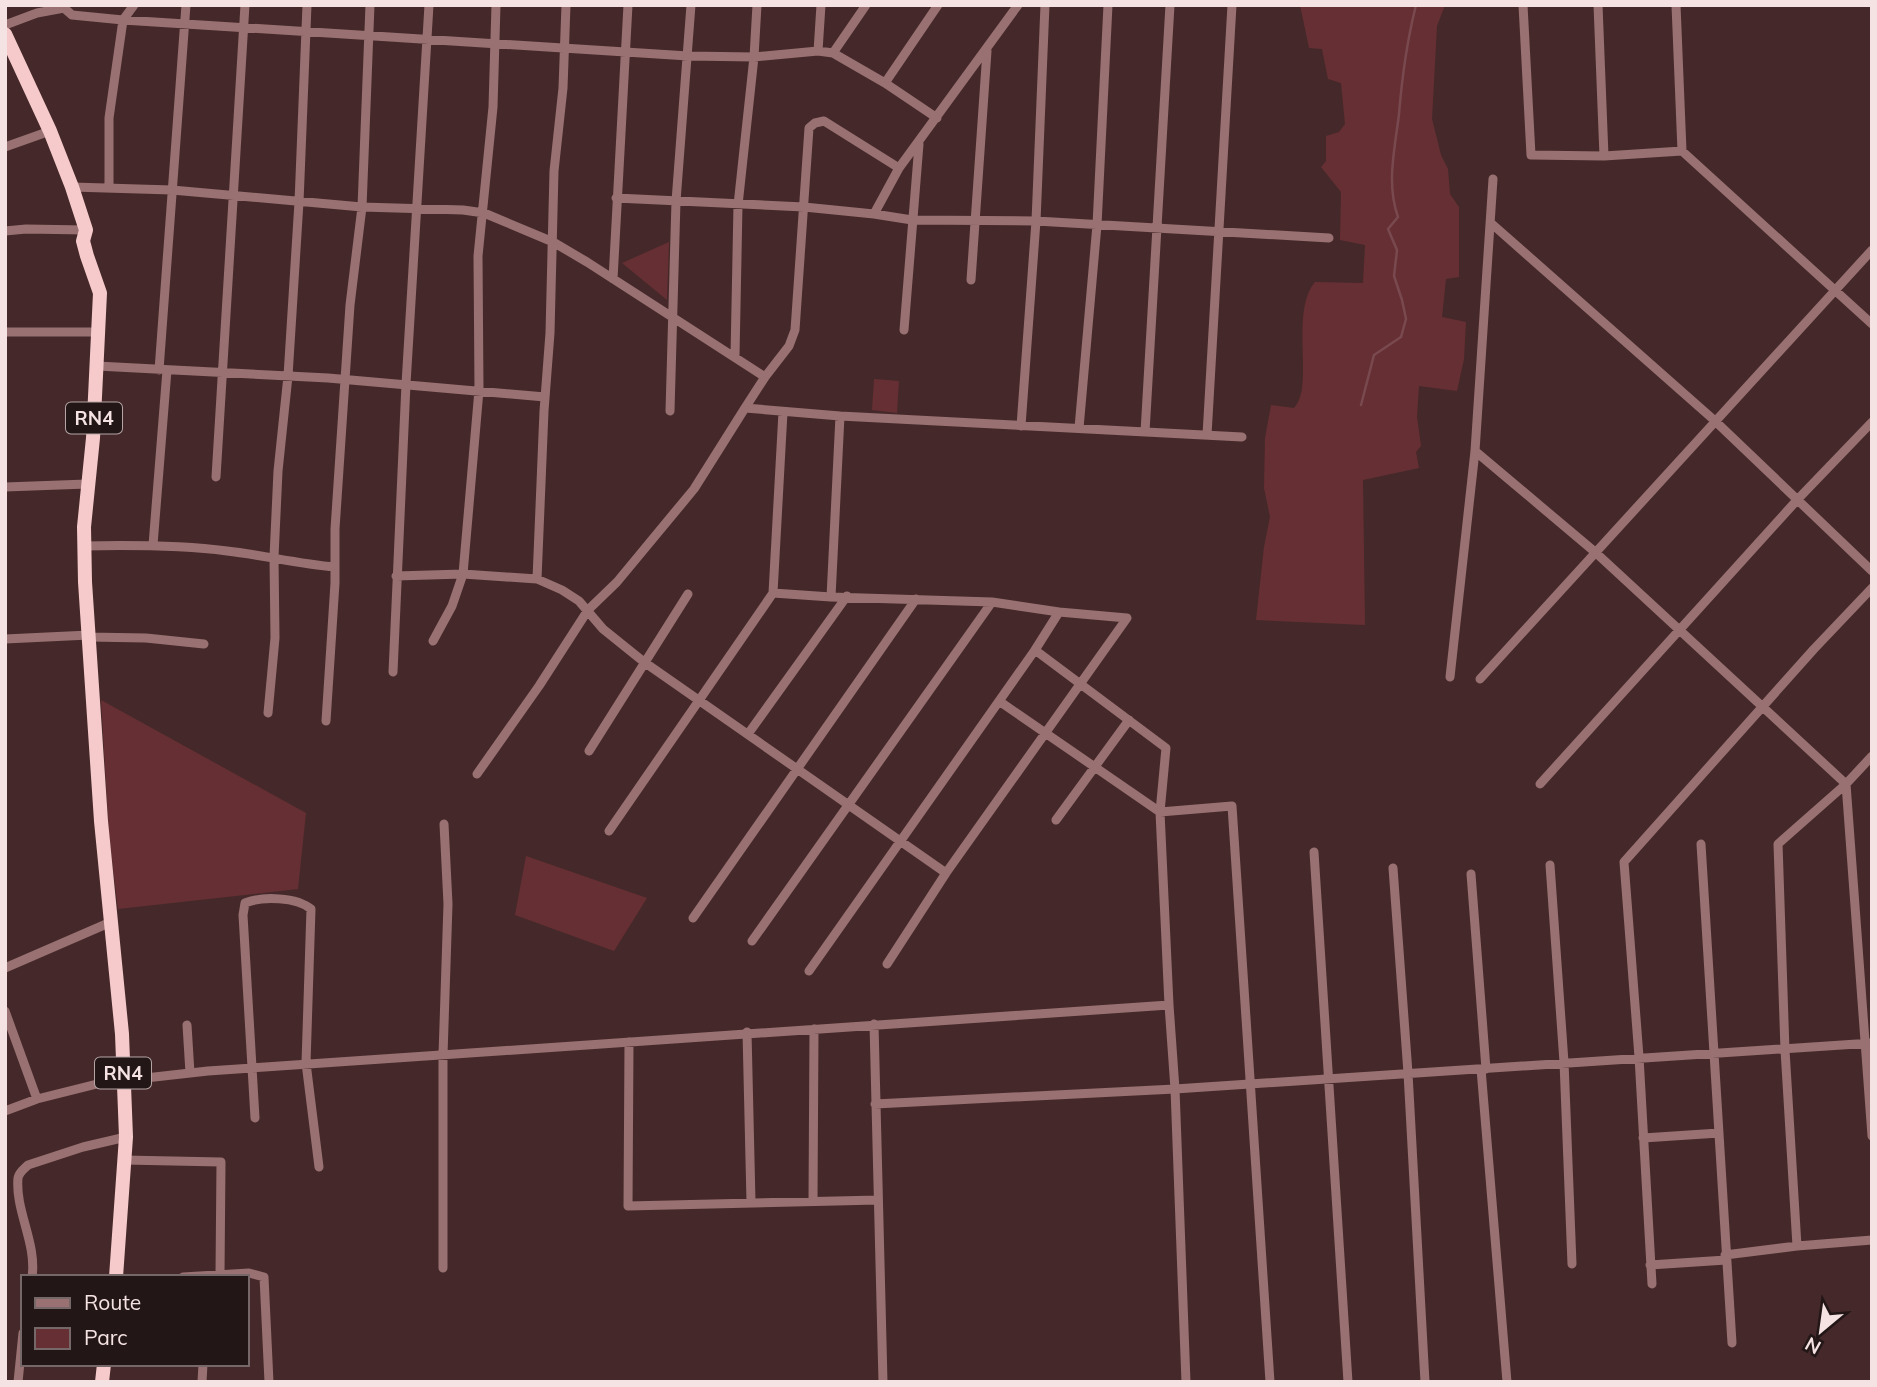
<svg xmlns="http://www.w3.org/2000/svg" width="1877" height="1387" viewBox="0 0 1877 1387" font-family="Mulish,sans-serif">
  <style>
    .green { fill: #662f33 }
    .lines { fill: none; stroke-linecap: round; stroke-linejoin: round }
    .stream { stroke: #794950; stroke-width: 2.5 }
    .minor { stroke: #997172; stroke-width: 9 }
    .trunk { stroke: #f6cacb; stroke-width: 14 }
    .labels { text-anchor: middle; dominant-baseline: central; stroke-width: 6; stroke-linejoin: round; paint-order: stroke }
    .shield { fill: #221616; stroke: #b6a5a5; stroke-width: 2 }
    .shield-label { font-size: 19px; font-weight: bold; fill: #f5e2e2 }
  </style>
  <rect width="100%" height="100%" fill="#45292a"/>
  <path class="green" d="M1300,5H1445L1437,26L1432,119L1441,155L1448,169L1450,194L1459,207V277L1446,279L1442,317L1466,322L1464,359L1457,391L1419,386L1417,417L1421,446L1416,452L1419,468L1363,480L1365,625L1256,620L1264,547L1270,517L1264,488L1265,438L1271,405L1294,408C1315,387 1289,313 1315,282L1363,283L1365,245L1340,240L1341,192L1321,167L1326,161V136L1339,132L1345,124L1341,83L1328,79L1322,49L1309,48Z
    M669,242L667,300L622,263Z
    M874,379L899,381L897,413L872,410Z
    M101,700L306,813L298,889L118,909L109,835Z
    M526,856L647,898L614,951L515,915Z"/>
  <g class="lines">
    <path class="stream" d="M1361,405L1374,355L1401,337L1406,319L1402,300L1394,276L1397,250L1388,229L1398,217C1386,184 1395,148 1399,114C1402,77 1407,41 1416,5"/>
    <path class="minor" d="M866,5L833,53L885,83
      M1523,5L1531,155L1604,156L1682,151L1872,324
      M1598,5L1604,156
      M1676,5L1682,151
      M5,25L37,13L64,8L72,15L123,20L688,56L754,57L818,51L833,53
      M818,51L821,5
      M937,118L885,83L938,5
      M5,147L50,131
      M72,187L172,190L362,207L463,210L484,213L553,242L587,262L765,377L745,408L840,416L831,597L992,602L1059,612L1035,650L1166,748L1160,812L1232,806C1246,998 1259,1190 1270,1382
      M109,187V118L123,20L134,5
      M616,198L804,207L874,214L912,220L1036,221L1329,238
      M874,214L899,168L1018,5
      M1492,224L1714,420L1872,571
      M5,231L26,229L86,230
      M613,279L628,5
      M971,280L987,51
      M904,330L919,144
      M5,332H98
      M735,356L738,205L754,57L757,5
      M97,366L328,378L545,397
      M159,370L186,5
      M765,377L789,346L795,330L809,128L815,123L824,121L899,168
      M670,411L676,201L691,5
      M840,416L1242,437
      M1021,426L1036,221L1045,5
      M1079,428L1097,225L1108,5
      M1145,432L1170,5
      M1207,435L1232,5
      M1475,451L1595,552L1846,784L1872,1136
      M216,477L245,5
      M5,487L87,484
      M153,545L167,370
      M84,546C132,545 179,545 227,551C263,555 298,564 335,567
      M396,576L463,574L537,579L562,590L579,601L603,629L644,662L946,873L1127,618L1059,612
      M537,579L544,411L550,333L554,171L563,88L566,5
      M773,593L831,597
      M88,637L146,638L204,644
      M5,639L89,635
      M433,641L452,606L463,574L479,390L478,256L493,107L496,5
      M393,672L406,384L429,5
      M1450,677L1475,451L1493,179
      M1480,679L1872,250
      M999,701L1160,812L1169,1005
      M268,713L275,638L274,557L278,471L288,376L299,202L307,5
      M326,721L335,583V529L350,305L362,207L370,5
      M748,734L847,596
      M589,751L688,594
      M1872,756L1846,784L1778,844L1785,1050L1797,1246L1872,1240
      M477,774L539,686L588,610L617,582L694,489L745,408
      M1540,784L1798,499L1872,422
      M1056,820L1129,720
      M609,831L773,593L783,412
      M1701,844L1732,1343
      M1314,852L1348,1382
      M1550,865L1564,1062L1572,1264
      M1393,868L1408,1073L1425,1382
      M1471,874L1486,1069
      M693,918L916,599
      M752,941L992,602
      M887,964L946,873
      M5,968L111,922
      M809,971L1035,650
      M5,1011L37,1099
      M874,1024L883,1382
      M187,1025L190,1073
      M747,1032L751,1202
      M629,1042L628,1206L878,1200
      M1481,1069L1507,1382
      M875,1104L1175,1089L1186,1382
      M5,1111L37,1099L101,1083L208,1071L1169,1005L1175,1089L1872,1043
      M255,1118L243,915L245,903C262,896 297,897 311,909L306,1063L319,1167
      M1643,1138L1719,1133
      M124,1160L221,1162L220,1274
      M813,1201L814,1029
      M1725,1255L1797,1246
      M1650,1265L1726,1260
      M443,1268V1055L448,904L444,824
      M32,1277C37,1243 15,1211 18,1178C19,1172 24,1169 28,1165L83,1147L126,1137
      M183,1277L249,1273L264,1277L269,1382
      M1652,1284L1639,1057L1624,862L1814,649L1872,588
      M18,1382L23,1333
      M202,1382L203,1364"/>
    <path class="trunk" d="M5,34L50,131L72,187L86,230L83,241L87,256L100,293L93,438L84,527L85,582L101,821L122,1034L126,1137L116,1277
      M102,1382L104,1364"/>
  </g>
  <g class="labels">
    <g class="shield">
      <rect x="66" y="402.5" width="56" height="31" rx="5"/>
      <rect x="95" y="1057.5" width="56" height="31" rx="5"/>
    </g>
    <g class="shield-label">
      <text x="94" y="418">RN4</text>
      <text x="123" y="1073">RN4</text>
    </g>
  </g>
  <rect width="1877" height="1387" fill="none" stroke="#f5e2e2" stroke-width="14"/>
  <rect x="21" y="1275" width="228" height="91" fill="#221616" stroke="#766868" stroke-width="2"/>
  <rect x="35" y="1298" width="35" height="10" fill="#997172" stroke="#766868" stroke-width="2"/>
  <text x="84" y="1310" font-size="21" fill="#f5e2e2">Route</text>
  <rect x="35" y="1328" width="35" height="21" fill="#662f33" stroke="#766868" stroke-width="2"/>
  <text x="84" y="1345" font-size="21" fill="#f5e2e2">Parc</text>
  <g transform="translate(1821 1331) rotate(209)" stroke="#221616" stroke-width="5" paint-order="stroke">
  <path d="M0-5L12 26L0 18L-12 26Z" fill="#f5e2e2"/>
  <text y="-10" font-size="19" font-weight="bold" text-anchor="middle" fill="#f5e2e2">N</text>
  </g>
</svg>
